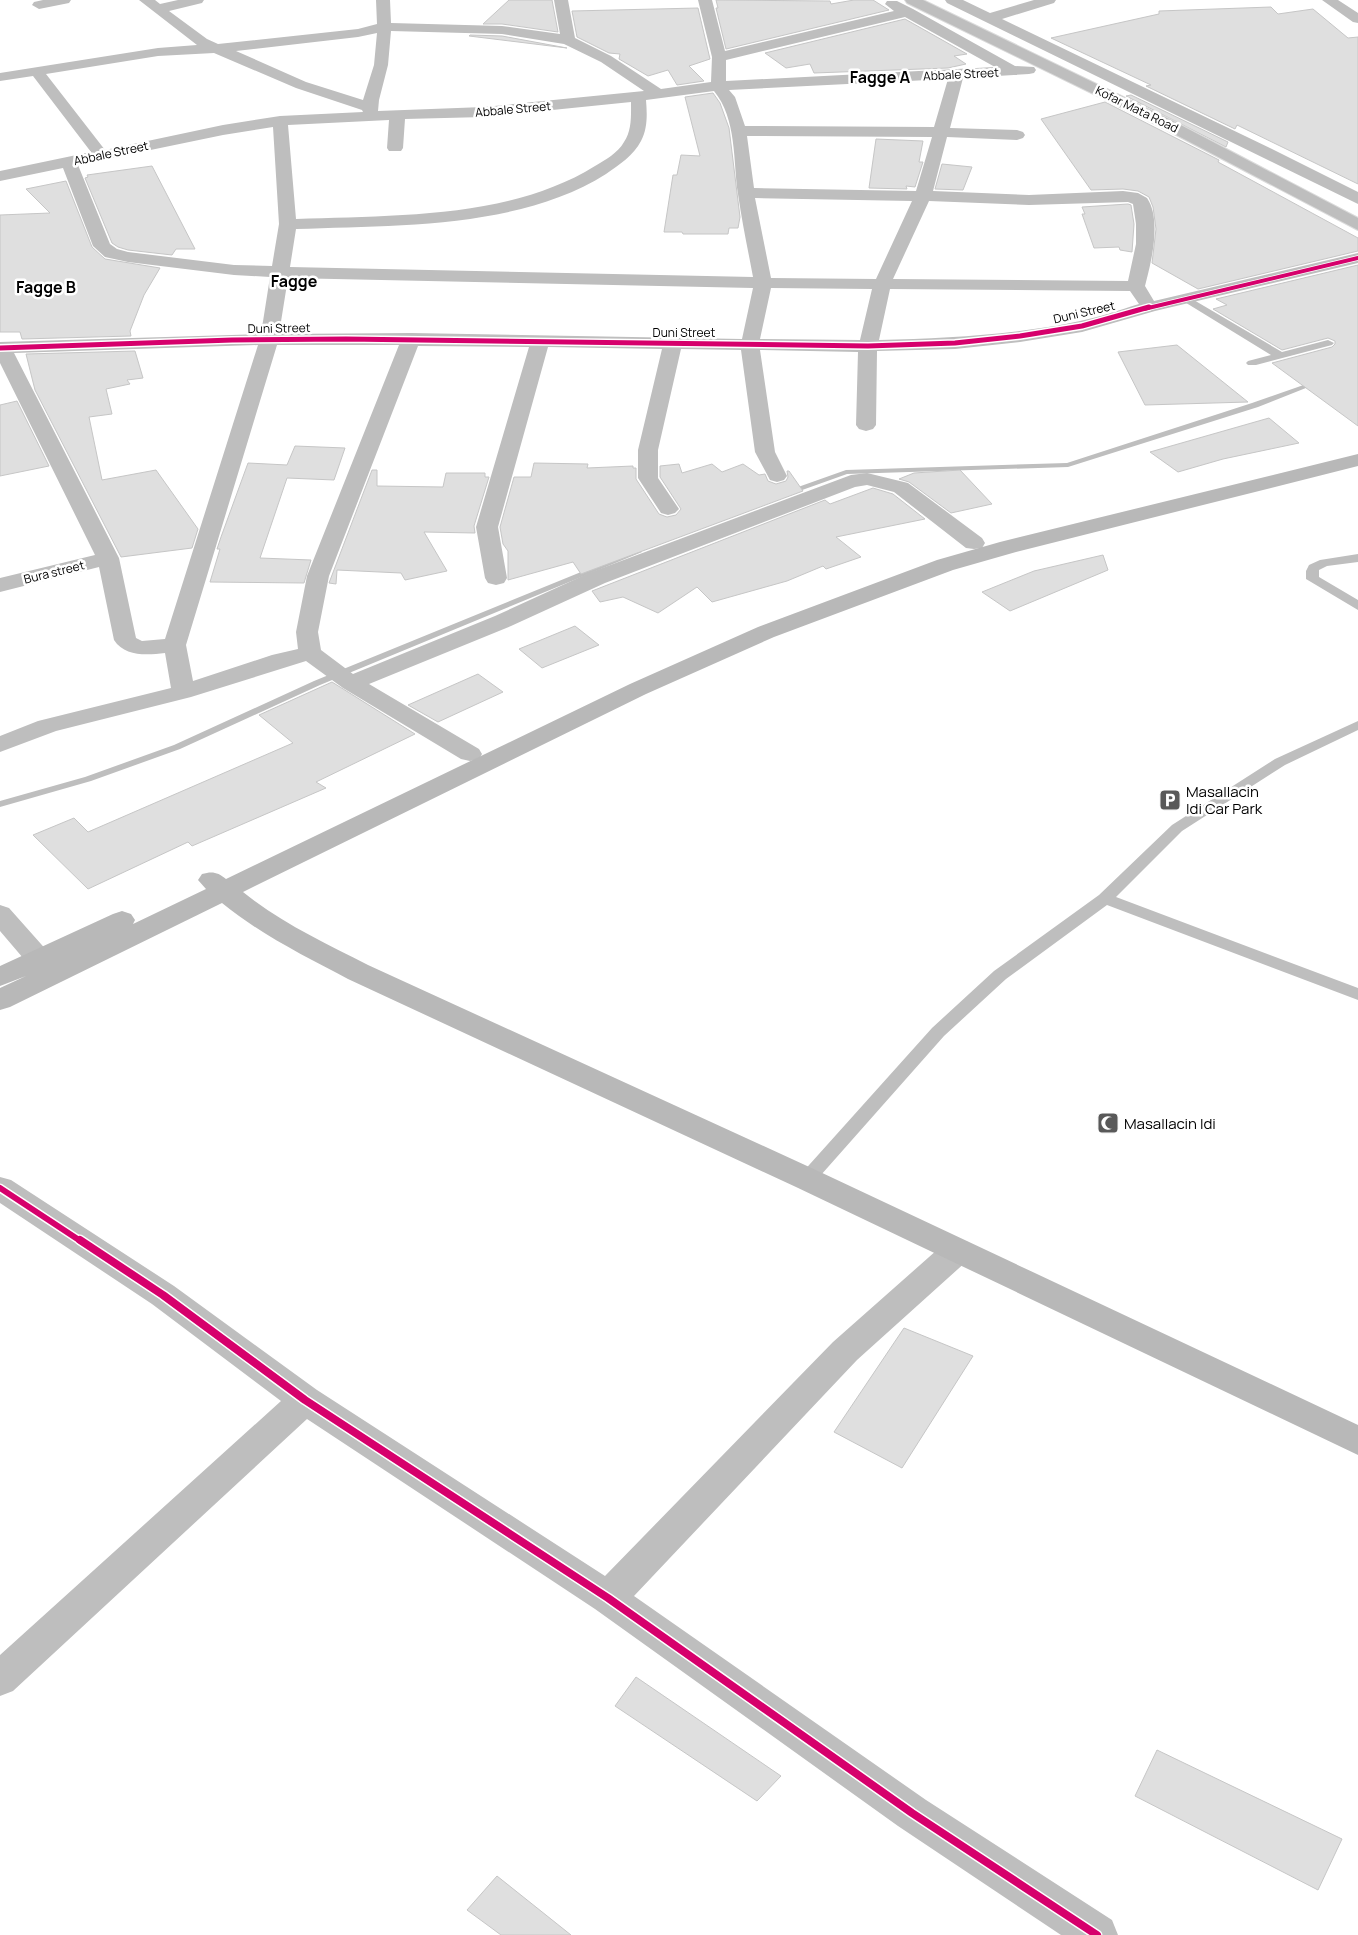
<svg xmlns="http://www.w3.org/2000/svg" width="1358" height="1935" viewBox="0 0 1358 1935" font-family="Manrope,sans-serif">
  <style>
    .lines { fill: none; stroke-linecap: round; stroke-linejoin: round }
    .stream { fill: #bebebe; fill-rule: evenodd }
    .building { fill: #dfdfdf; stroke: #c6c6c6 }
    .primary-casing { stroke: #dbdbdb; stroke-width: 2 }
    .lane { fill: #bebebe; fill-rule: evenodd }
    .street { fill: #bebebe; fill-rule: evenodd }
    .secondary { fill: #b8b8b8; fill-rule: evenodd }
    .primary { fill: #bebebe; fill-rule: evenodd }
    .cycleway-far3-casing { stroke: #fff; stroke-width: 5.5 }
    .cycleway-far2-casing { stroke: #fff; stroke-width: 8 }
    .cycleway-far1-casing { stroke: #fff; stroke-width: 9 }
    .cycleway-casing { stroke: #fff; stroke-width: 11 }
    .cycleway-far3 { stroke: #d6006c; stroke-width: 4 }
    .cycleway-far2 { stroke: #d6006c; stroke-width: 5 }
    .cycleway-far1 { stroke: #d6006c; stroke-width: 6 }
    .cycleway { stroke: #d6006c; stroke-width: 8 }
    .labels { text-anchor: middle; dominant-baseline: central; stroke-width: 5; stroke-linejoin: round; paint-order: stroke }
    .far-street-label { font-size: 12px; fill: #000; stroke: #fff }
    .poi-label { font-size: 15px; fill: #000; stroke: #fff; text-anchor: start }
    .far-district-label { font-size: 16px; font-weight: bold; fill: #000; stroke: #fff }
  </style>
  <rect width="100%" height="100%" fill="#fff"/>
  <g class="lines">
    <path class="stream" d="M1315,381L1321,382L1258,407L1068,467L847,474L791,494H788L784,492L846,470L1067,463L1252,403Z
      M635,550H638L642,552L320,685L180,749L91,781L0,807V801L85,777L174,745L314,681Z"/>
  </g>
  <path class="building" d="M509,0H552L558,32L502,24H483Z
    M716,0L830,1L831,4L854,0H873L889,10L726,49L716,8H718Z
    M1271,7L1278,14L1313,9L1348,38L1358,37V184L1237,125L1235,129L1146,86L1151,85L1051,38L1159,14V11Z
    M698,8L710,59L689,66L704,81L677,85L668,70L648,76L619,59L620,54L609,53L577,37L572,11Z
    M905,19L967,54L954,56L966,64L948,68L814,73L810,64L786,68L765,53Z
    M470,35L502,36L567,48L469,36Z
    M713,93L720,103L729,128L740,217L738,228H729L728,234H683L682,232H664L673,175H677L681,155L700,156L685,97Z
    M1131,95L1228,142L1226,147L1126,96Z
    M1105,102L1219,160L1218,162L1358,238V251L1198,289L1152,263L1156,229L1153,207L1149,197L1138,191L1123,189L1091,190L1041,119Z
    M876,139L923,141L919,162H923L915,187L906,186L907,189L869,188Z
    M942,164L972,167L963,190L935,189Z
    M152,166L195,249H176L172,255L128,250L118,247L112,243L85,178L88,177L87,175Z
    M66,181L92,247L105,259L160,268L144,295L130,331L131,336L22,339L20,332H0V215L50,213L26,189Z
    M1128,204L1131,205L1134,224L1132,252L1120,250L1119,247L1094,248L1082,214H1085L1082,207Z
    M1358,265V426L1272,363L1332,347L1335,344V341L1328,338L1282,350L1213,309L1227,305L1216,299Z
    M1177,345L1248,402L1145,405L1118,352Z
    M135,351L143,378L127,380L130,384L106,389L112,414L89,417L102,480L156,470L198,529L192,548L121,557L35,390L26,354Z
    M17,401L49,466L0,476V405Z
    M1269,418L1299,443L1223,459L1178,472L1150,452Z
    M295,446L345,448L334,480L287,478L260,558L311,560L304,583L210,582L220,549H217L221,537L248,463L287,465Z
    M534,463L588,464L587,468L633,466V468H636V479L659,514L667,517L676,515L681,509L660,477V466L679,464L682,473L712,464L722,472L743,464L759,475L765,474L768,481L776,484L786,481L788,477L787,471H789L803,491L581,574L573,562L508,580V551L503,544L500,527L514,477H531Z
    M372,470H377V486L443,487L446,473H485V477H489L474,526L475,533L424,532L447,571L405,580L401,573L337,570L336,584L329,583Z
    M960,470L992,504L951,513L909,482L899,479L914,473Z
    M873,488L893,494L925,519L836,537L861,557L826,569L823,566L787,581L712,602L697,587L658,613L623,597L600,602L592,591L825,500L830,504Z
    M1103,555L1108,570L1010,611L982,592L1034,571Z
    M575,626L599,645L542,668L519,649Z
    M478,674L503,692L438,722L408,705Z
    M332,682L415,734L316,782L326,788L192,846L188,842L88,889L33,835L74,818L88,832L293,743L259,715Z
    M904,1328L973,1356L902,1468L834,1432Z
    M636,1677L781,1776L757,1801L615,1706Z
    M1157,1750L1342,1839L1318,1890L1135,1796Z
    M497,1876L571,1935H501L467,1910Z"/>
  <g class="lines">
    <g class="primary-casing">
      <path id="primary" d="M905,0H923L1173,121L1358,218V230L1161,127L907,3Z"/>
    </g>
    <path class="lane" d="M1187,296L1282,352L1328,340L1334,343L1332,345L1256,365H1248L1246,363L1248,361L1271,355L1183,301L1182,299L1183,297Z
      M1358,554V562L1327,566L1319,570V577L1358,600V610L1306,579V571L1309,565L1320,560Z
      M1358,721V730L1285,765L1182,831L1116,897L1358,988V1000L1107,905L1006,979L944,1036L813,1184L807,1186L801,1184L798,1179L801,1174L932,1028L994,971L1099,895L1172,825L1275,759Z"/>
    <path class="street" d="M43,0H71L69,3L39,9L32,5L34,2Z
      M139,0H155L160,4L178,0H204L202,3L169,11L207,39L218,44L358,29L377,24L376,0H390L391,23L502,26L560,34L554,0H568L575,38L611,56L661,89L711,82L712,57L698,0H712L725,51L894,11L885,4L887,1H897L913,9L1015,66L1034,67L1036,70L1034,73L1029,74L963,78L950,128L1017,130L1023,132L1025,135L1023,138L1017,140L947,137L933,191L1029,195L1123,191L1138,193L1147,198C1162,220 1151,263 1145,286L1154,301L1358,253V263L1155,311L1082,332L1020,342L955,349L877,351L876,425L873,429L866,431L859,429L856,425L858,352L760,350L775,452L787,476L784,480L777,482L770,480L755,452L741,350L681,349L658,450V478L679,509L675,513L668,515L661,513L638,478V450L662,349L548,347L498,527L507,578L504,583L496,585L488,583L485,578L476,527L529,347L418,346L329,576L318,632L321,650L353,674L495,616L589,573L851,475L867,473L908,483L982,538L985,543L982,548L974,549L966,548L894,492L867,485L855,487L605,583L511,626L369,684L479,749L482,754L479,759L470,761L461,759L343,688L306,661L191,697L56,731L0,752V736L38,721L171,688L165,653C147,655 125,657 114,640L99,567L0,592V578L95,555L0,363V342L261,334L270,277L234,275L128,262L105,257L93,246L63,168L0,181V171L91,152L33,76L0,81V73L158,48L197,45ZM905,17L995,67L726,81V60ZM391,31L502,34L564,44L601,62L644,91L484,107L378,111L379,100L388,65ZM377,33L374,65L363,100L306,82L236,51L358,37ZM214,53L296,88L362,110L363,112L280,116L223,125L105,150L46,74L158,56ZM948,79L934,127L745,126L735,97L729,90ZM714,91C737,119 733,161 738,194C742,222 748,250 753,277L290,267L296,229C396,225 519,229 606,174C619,165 634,155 641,141C648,128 647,113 646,100ZM631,102C631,115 632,131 624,142C618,153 605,160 595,166C510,219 394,215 296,219L288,125L389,120L387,148L389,151H401L403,148L405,119L484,117ZM273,127L279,224L272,266L234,265L128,252L117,249L110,244L78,165L223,135ZM747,136L932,137L916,191L754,188ZM755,198L912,201L876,279L771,278ZM929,201L1029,205L1128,202L1133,204L1136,224V244L1128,281L893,279ZM288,278L753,288L742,339L411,333L279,334ZM771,288L872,289L860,340L760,339ZM890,289L1130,291L1139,304C1119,310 1100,317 1080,321C1014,335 946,338 879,340ZM258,345L165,639L142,641L136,638L119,558L14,353ZM277,345H399L307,576L296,632L298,649L272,655L193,681L186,645Z
      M945,0H963L990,13L1034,0H1056L1054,3L1002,19L1272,149L1358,192V204L947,3Z
      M1322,0H1338L1358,13V23L1353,22Z
      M0,905L9,908L49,953L53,959L49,965L39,968L29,965L0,931Z
      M0,1177L11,1180L174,1286L317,1390L605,1576L833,1342L946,1242L957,1239L968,1242L973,1251L968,1260L857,1360L634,1596L926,1800L1112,1920L1118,1935H1061L898,1826L595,1609L307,1419L13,1691L0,1696V1655L281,1401L152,1304L0,1203Z"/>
    <path class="secondary" d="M1358,454V466L1016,552L953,570L774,637L646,694L243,892C281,923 325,943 368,965L818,1171L1358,1425V1455L796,1187L348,979C304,956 260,934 222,903L10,1007L0,1010V988L26,976L0,986V966L113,914L122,911L131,914L135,920L133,924L206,889L198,880L202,874C212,871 218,872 226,879L630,684L758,627L937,560L1000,542Z"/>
    <use href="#primary" class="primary"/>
    <g class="cycleway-far3-casing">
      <path id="cycleway-far3" d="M1144,309L1358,258"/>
    </g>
    <g class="cycleway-far2-casing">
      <path id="cycleway-far2" d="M0,348L232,340L346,339L868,346L955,343L1020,336L1082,326L1149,307"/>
    </g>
    <g class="cycleway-far1-casing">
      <path id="cycleway-far1" d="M0,1188L82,1242"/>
    </g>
    <g class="cycleway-casing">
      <path id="cycleway" d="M80,1240L163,1295L305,1400L608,1598L912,1813L1097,1935"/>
    </g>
    <use href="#cycleway-far3" class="cycleway-far3"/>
    <use href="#cycleway-far2" class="cycleway-far2"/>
    <use href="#cycleway-far1" class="cycleway-far1"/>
    <use href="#cycleway" class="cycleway"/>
  </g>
  <defs>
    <g id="parking-square" transform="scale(1.125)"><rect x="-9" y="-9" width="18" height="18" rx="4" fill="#595959" stroke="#fff"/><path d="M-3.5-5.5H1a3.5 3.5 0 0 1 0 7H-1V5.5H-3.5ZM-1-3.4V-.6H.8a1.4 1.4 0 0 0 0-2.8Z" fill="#fff"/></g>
    <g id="mosque-square" transform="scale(1.125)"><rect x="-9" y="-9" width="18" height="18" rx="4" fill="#595959" stroke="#fff"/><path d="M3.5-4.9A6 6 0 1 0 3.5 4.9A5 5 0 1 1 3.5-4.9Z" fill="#fff"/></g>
  </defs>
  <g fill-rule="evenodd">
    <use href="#parking-square" x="1170" y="800"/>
    <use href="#mosque-square" x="1108" y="1123"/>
  </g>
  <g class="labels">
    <g class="far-street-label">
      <text transform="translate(961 74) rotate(-3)">Abbale Street</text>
      <text transform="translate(513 109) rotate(-5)">Abbale Street</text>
      <text transform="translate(1137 109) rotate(26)">Kofar Mata Road</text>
      <text transform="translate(111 153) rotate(-12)">Abbale Street</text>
      <text transform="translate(1084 312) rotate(-13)">Duni Street</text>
      <text transform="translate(279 328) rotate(-1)">Duni Street</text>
      <text x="684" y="332">Duni Street</text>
      <text transform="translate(54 572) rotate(-14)">Bura street</text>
    </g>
    <g class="poi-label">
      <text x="1186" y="791">Masallacin<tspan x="1186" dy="17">Idi Car Park</tspan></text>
      <text x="1124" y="1123">Masallacin Idi</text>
    </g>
    <g class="far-district-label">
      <text x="880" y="77">Fagge A</text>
      <text x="294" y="281">Fagge</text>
      <text x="46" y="287">Fagge B</text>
    </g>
  </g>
</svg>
